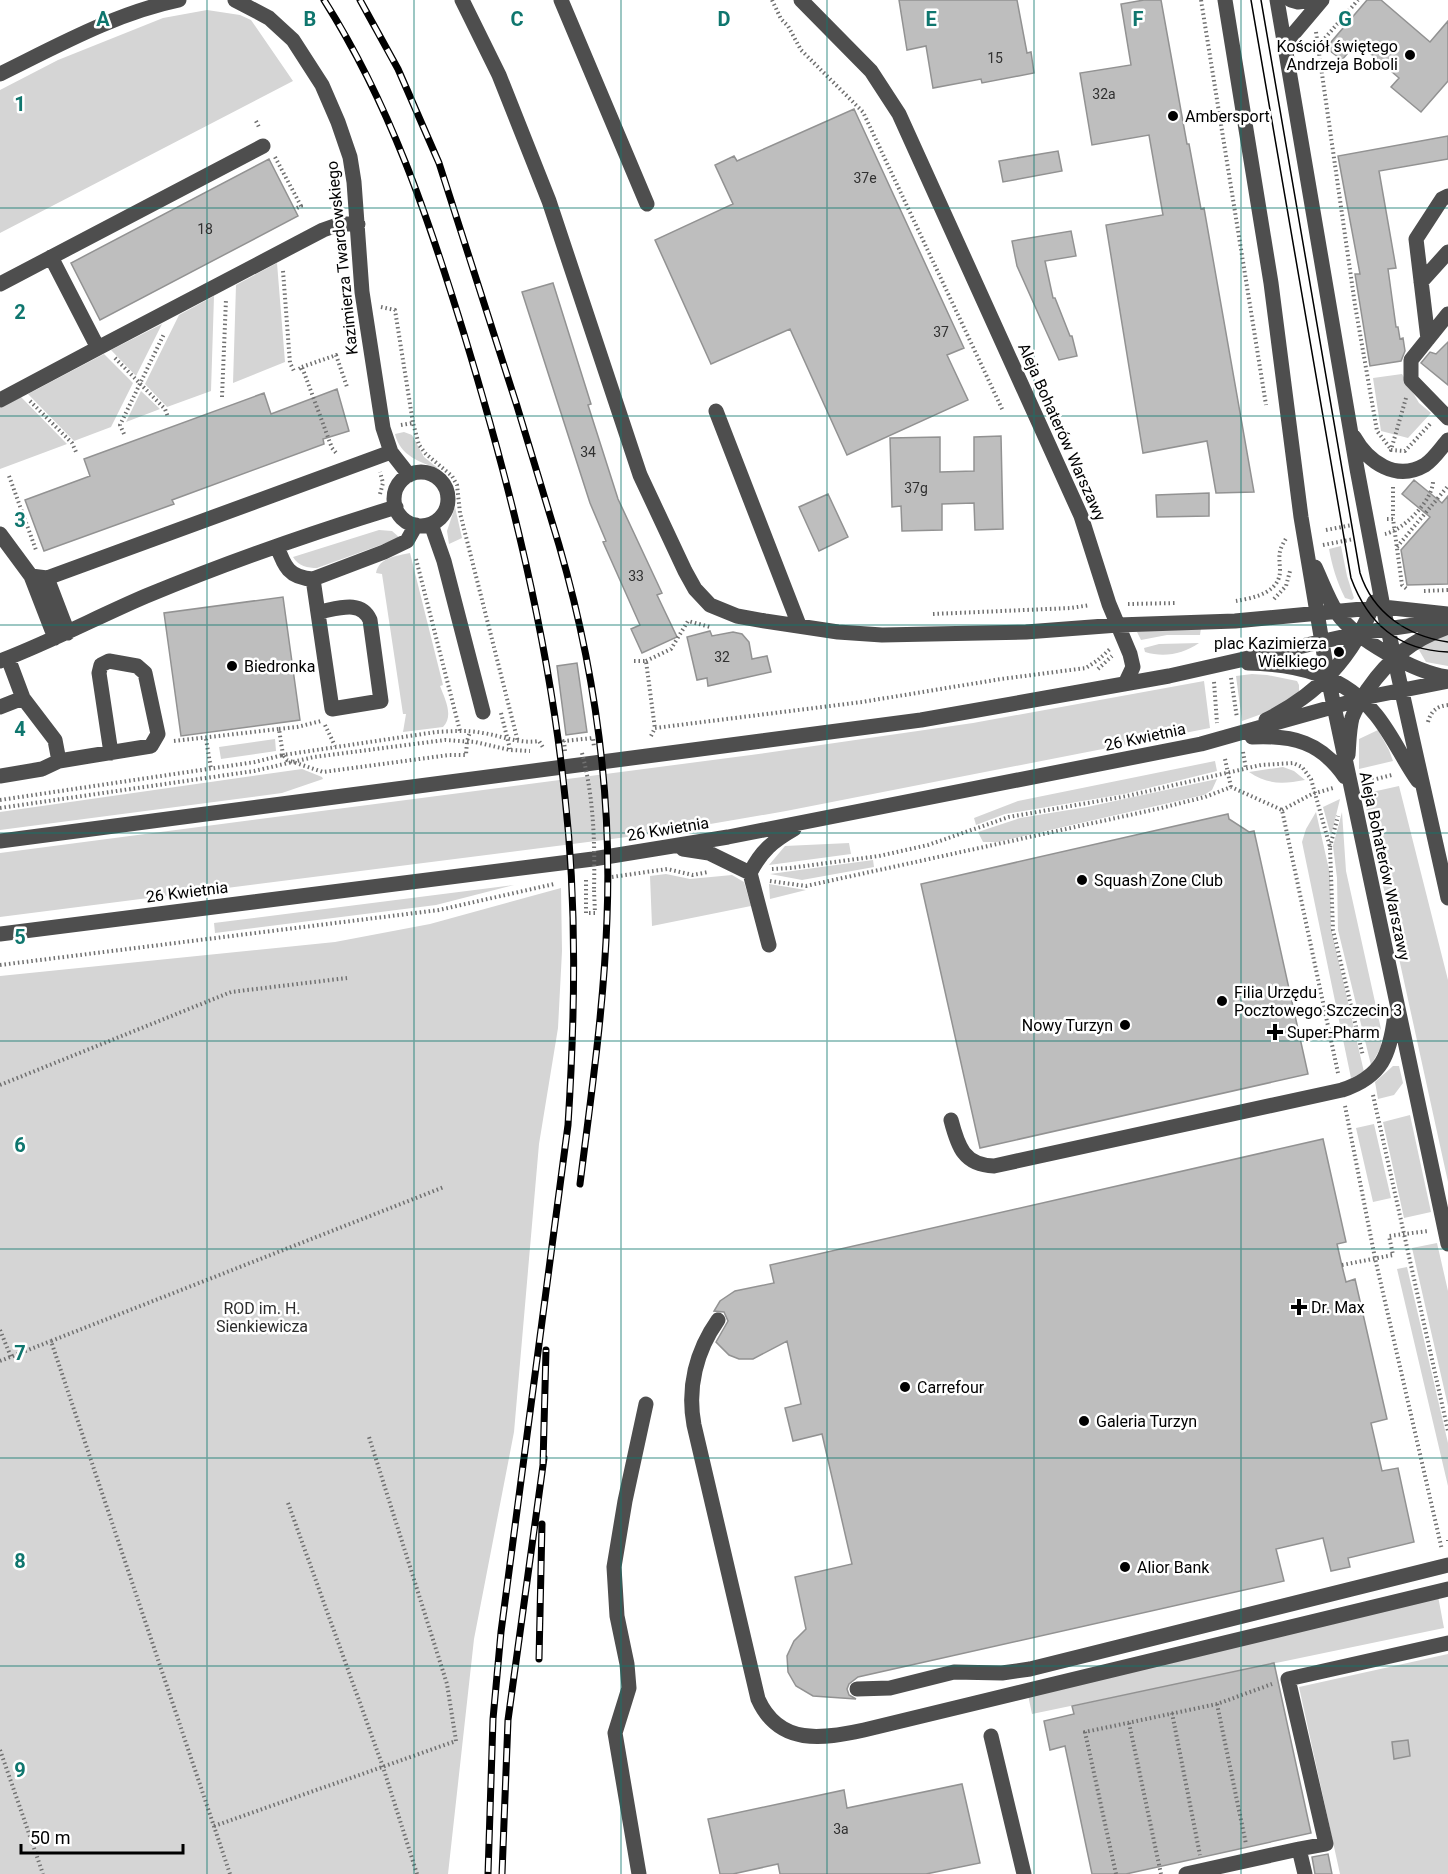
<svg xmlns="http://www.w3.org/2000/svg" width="1448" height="1874" viewBox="0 0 1448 1874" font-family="Roboto,sans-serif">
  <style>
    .green { fill: #d5d5d5 }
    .building { fill: #bebebe; stroke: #929292; stroke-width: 1.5 }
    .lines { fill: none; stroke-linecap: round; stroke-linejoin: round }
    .path { stroke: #707070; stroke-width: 4; stroke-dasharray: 1.5 3; stroke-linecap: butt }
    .minor { stroke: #4e4e4e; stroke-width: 15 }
    .tram { stroke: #000; stroke-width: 1.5 }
    .rail-casing { stroke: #000; stroke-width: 7 }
    .rail { stroke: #fff; stroke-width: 4.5; stroke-dasharray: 14; stroke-linecap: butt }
    .path-bridge { stroke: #707070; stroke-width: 4; stroke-dasharray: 1.5 3; stroke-linecap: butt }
    .grid { fill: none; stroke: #0f766e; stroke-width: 1.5; stroke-opacity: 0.55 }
    .poi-dot { fill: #000; stroke: #fff; stroke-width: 2 }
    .labels { text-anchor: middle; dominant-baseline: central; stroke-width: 5; stroke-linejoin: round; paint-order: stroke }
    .number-label { font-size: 14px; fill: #303030 }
    .poi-label { font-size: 16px; fill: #000; stroke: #fff; text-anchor: start }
    .street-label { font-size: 16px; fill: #000; stroke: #fff }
    .park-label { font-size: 16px; fill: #2c2c2c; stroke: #fff }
    .grid-label { font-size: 20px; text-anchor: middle; font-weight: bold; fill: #0f766e; stroke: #fff; stroke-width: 5; stroke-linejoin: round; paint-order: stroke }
  </style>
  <rect width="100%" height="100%" fill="#fff"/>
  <path class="green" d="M207,10L240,15L251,20L293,81L0,233V90L58,60L163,18Z
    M277,263L285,362L233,383L236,285Z
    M214,296L211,391L167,407L145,384L179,315Z
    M162,324L136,376L111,350Z
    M104,354L133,383L111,427L74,441L28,394Z
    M1402,374L1419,403L1431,413L1408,438L1381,431L1373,378Z
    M141,391L160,409L126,422Z
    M21,397L67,444L0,469V408Z
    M404,432L412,435L424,457L439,469C420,462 400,456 395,434Z
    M455,507L462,538L449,544L447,531Z
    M379,530L392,531L400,538L317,568C308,568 298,566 293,557Z
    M1341,546L1347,576L1354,598L1352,600L1345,598C1337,582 1332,566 1329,549Z
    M410,553L443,685L440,686C445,699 454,716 443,727L403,732L406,714H403L382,574L376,573C379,557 397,556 410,553Z
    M1201,628L1200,635H1167L1141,640L1137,632L1139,630Z
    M1448,633V666L1426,662L1419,650L1415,649Z
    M1199,643C1183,654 1164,658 1145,652L1144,648L1159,644Z
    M1252,674L1267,675L1297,681L1299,685V691C1286,707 1261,714 1242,721L1236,676Z
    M1204,681L1210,728L786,811L658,833L0,917V853L751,755L973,723Z
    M1378,730L1389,750L1393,761L1359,769V739Z
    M275,739L276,751L221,759L219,747Z
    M1215,761L1217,771L1124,794L1005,814L976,825L974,818L1018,801Z
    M1283,767L1294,771L1305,780C1283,784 1268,785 1249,772Z
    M302,769L322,777L323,779L282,793L0,830V812Z
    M1217,779L1212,790L1204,795L997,842H983L978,832L1020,818L1087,807Z
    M1399,786L1448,980V1182L1363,794Z
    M1340,799L1331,836L1323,807Z
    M1316,812L1330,874L1331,928L1364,1072L1351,1078L1302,842L1306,829Z
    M1342,812L1346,871L1381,1029V1047L1371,1065L1338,930L1337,878L1333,846Z
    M849,843L851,854L769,865L785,846Z
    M873,860L874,867L802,880L770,874Z
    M666,874L690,879L732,875L744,882L751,906L652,926L650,876Z
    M769,884L806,890L770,899Z
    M514,885L436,905L215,933L214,923Z
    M561,888L562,951L558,1028L539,1144L514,1432L474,1639L448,1874H0V976L335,942L430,924Z
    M1393,1066H1399L1403,1083L1394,1095L1378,1099L1375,1082Z
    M1410,1115L1431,1212L1404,1218L1383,1122Z
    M1374,1124L1391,1198L1373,1202L1356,1128Z
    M1437,1243L1448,1291V1406L1412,1248Z
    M1407,1267L1448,1443V1486L1397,1269Z
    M1438,1596L1444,1628L1032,1714L1028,1695Z
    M1448,1654V1874H1340L1299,1687Z"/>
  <path class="building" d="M899,0H1017L1027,53L1031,52L1034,73L982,83L981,79L933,88L926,46L907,50Z
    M1144,0H1161L1187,144H1189L1201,209L1204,208L1254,492L1216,493L1207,441L1143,453L1106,225L1163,215L1149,135L1092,145L1080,73L1131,65L1121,4Z
    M1367,0H1381L1430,42L1448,21V81L1421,112L1391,87L1399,78L1357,42L1342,60L1326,48Z
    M854,109L964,348L947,355L968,400L847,455L790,329L711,364L655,240L733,204L715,165L734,156L737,161Z
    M1448,136V159L1379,171L1396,268L1388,269L1396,327H1398L1400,339L1403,338L1405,351L1401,361L1370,366L1355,274H1360L1338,156Z
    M1058,151L1062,171L1003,182L999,161Z
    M269,159L298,216L100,320L71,263Z
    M1071,231L1076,256L1045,261L1053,298H1055L1070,336H1072L1077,356L1059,360L1017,266L1012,241Z
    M553,283L591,404L588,405L618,499L662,593L657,595L677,637L642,653L631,629L640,625L603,542L606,541L590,503L522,292Z
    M1448,342V385L1421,363L1430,352L1436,354Z
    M337,389L349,431L323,439L324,444L172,500L174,504L44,551L25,500L90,476L84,459L264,393L271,414Z
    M1001,436L1003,529L975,530L974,503L942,504V530L902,531L901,506L892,507L890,438L940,437V472L974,471V437Z
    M1414,480L1442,503L1448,496V584L1407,585L1401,550L1430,517L1402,494Z
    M1209,493V516L1157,517L1156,495Z
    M828,494L848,537L819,551L799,507Z
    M283,597L300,720L181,736L164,613Z
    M710,631L712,636L733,632L742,634L749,642L752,659L767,656L771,672L708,686L707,678L697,680L687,637Z
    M577,663L587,732L566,735L557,666Z
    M1228,814L1229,819L1249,832L1254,831L1308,1074L980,1148L921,884Z
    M1323,1139L1346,1242L1337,1244L1342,1266L1346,1282L1355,1279L1387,1419L1371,1423L1382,1471L1398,1468L1414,1542L1348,1558L1350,1567L1331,1571L1323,1538L1276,1549L1284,1581L858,1677L849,1684L847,1689L849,1695L856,1699L813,1696L796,1686L788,1672L787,1656L794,1641L806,1629L795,1577L852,1564L822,1434L793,1441L785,1408L801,1404L787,1341L753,1359H739L729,1355L716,1342L728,1321L724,1312L714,1311L720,1301L735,1291L774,1283L770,1265Z
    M1274,1663L1311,1833L1126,1874H1092L1065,1746L1050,1750L1044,1721L1074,1714L1072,1706Z
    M1408,1740L1410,1756L1394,1759L1392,1742Z
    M962,1784L980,1863L926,1874H780L778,1864L733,1874H720L708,1819L844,1790L847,1808Z
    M1328,1854L1332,1874H1315L1312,1857Z"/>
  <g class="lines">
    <path class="path" d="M772,0L781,19L788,26L801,50L863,112L1003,411
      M1201,0L1266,405
      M1316,32L1355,305L1377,431L1390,448
      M1319,45L1358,0
      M256,121L260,129
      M275,157L301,206L295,209
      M283,271L290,363L294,371
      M381,307L395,310L413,423
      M115,358L165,409L168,417
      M302,367L336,355L347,387
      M299,369L302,367L332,448L337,454
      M222,397L226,299
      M1406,398L1391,450L1405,451L1430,424
      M30,401L72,443L76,452
      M401,425L413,423L419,445L426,454L452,476L457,485L460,513L518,742
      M124,434L120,425L164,334
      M9,476L36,550
      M1393,487V519
      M380,494L383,483L380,472
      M1387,519H1393L1402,585L1408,590
      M1326,530L1352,525
      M1385,534C1404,530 1434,499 1433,480
      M1323,545L1354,539
      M1397,547L1448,486
      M416,559L460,731
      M1424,591L1448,590
      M1274,599L1286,586L1290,571
      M1236,601C1253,598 1281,593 1280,569C1279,554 1278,551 1287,537
      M1128,604L1177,603
      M933,614L1071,608L1090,605
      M634,661H646L655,729
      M646,661L671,649L688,621L710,627
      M1098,669L1112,656
      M1231,678L1237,718
      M1214,682L1217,723
      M501,713L510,749
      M1428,722C1431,711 1437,706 1448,705
      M325,725L335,746
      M279,729L297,727L321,721
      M651,736L655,728L862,702L1001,679L1086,668L1098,660L1110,649
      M206,739L211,769
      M174,741L279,729L283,755L436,732C452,731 468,730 483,733C503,736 518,744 539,741L544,749
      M565,751L564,741L593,738L594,747
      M1243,752L1246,769
      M1225,759L1231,787
      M1368,781L1392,775
      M0,800L255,762L283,755L287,760L323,772L449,755H466L467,741L470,732
      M0,808L254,771L314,757L445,740L475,742L510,750L530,751
      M1282,810L1312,794L1333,788
      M1330,847L1338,816
      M772,869L790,868L879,856L928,845L1009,817L1127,796L1261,765L1293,763L1302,767L1311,779L1330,847L1333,930L1363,1056
      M612,877L667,869L693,875L708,872
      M586,880V913H595L594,890
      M770,881L806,886L1157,809L1205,797L1231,787L1282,810L1338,1073
      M0,965L439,910L554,884
      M0,1085L231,992L347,978
      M1373,1095L1448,1431
      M1345,1106L1375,1258L1442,1550
      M1342,1265L1393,1255L1389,1236L1428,1231
      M0,1330L11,1357
      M0,1361L51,1341
      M288,1503L383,1767L417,1874
      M1448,1540V1541
      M1217,1704L1246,1844
      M1172,1713L1200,1855
      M1129,1723L1161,1874
      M0,1750L43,1874
      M214,1826L456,1741L447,1684L369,1437
      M230,1874L51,1341L444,1187
      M1116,1874L1085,1732L1217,1704L1272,1684"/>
    <path class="minor" d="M235,0L269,18L293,40L322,85L338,122L350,157L354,182L362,292L383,428L391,452L409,475
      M462,0L499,75L549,201L640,475L685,571L695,589L710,605L737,616L765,621L838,632L882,635L1026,632L1118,625L1235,621L1383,607L1448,614
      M561,0L647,204
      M801,0L871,71L899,114L1081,516L1109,604L1130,654L1133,667L1125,684
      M1225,0L1271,283L1301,517L1328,678L1448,1244
      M1277,0L1357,469L1383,607L1448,898
      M1291,0L1298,2L1313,0
      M1284,45L1322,0
      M0,74C57,46 116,13 179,0
      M51,257L98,348L323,230L340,224H358
      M1421,282L1448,252
      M0,284L263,146
      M1448,314L1411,360V380L1448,418
      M1428,339L1416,239L1442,199L1448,196
      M0,400L98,348
      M716,411L799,625
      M1354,437C1368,462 1396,482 1425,465C1434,459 1441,448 1448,440
      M394 499a27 27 0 1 1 54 0a27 27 0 1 1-54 0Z
      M431,524L444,561L483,712
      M0,534L31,576L55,638
      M277,546C284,566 289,578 313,579L332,709L381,701L370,620C361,599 337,609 318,612
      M1315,567C1322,582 1328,599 1337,613C1356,640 1415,672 1447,677
      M31,576L47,578L391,452
      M47,578L68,633
      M313,579L384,552L407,541L416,525
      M0,661C50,642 97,617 146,596C228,562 311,533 396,507
      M1248,663C1298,664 1344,675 1376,715C1393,736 1403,760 1418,781
      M23,698L55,740L59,761
      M0,707L23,698L8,658
      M1266,720C1318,694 1354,657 1374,602
      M1252,737C1293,735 1321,742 1345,777
      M1348,755C1349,743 1349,730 1352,718C1356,707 1362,698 1368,689C1389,659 1413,639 1448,627
      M0,776L42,769L59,761L151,746L158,734L145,673L137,666L109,661L101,665L99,673L111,753
      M0,841L921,720L1169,676L1360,633L1448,620
      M683,849L709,853L750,873
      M0,934L593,859L728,837L1201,744L1368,697L1448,681
      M769,945L750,873C761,851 773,841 794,829
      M951,1120C958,1147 964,1165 994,1166L1342,1090C1382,1077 1390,1055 1395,1014
      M718,1320C696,1351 687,1388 694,1425L758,1699C779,1746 823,1739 864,1730L1448,1589
      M857,1689L890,1688L954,1672L1002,1673L1030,1669L1448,1565
      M991,1736L1024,1874
      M639,1874L615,1733L629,1688L627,1664L617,1616L614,1567L625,1501L646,1404
      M1186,1874L1299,1849
      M1305,1874L1299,1849L1326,1844L1288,1679L1448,1643"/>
    <path class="tram" d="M1251,0L1351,578C1368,624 1398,650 1448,652
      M1261,0L1360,573C1373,613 1407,636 1448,642"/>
    <g class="rail-casing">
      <path id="rail" d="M324,0C390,104 428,217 464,334C510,485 549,640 565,797C577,906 575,1015 568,1125L501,1632L493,1719L488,1874
        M360,0L398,69L439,163L517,406L559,545C594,666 612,792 607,918C604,1007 591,1096 580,1184
        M543,1464L546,1350
        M539,1659L542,1524
        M502,1874L508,1720L544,1458"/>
    </g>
    <use href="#rail" class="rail"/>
    <path class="path-bridge" d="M582,753C594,798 595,844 594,890"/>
  </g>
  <path class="grid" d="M207,0V1874M414,0V1874M621,0V1874M827,0V1874M1034,0V1874M1241,0V1874M0,208H1448M0,416H1448M0,625H1448M0,833H1448M0,1041H1448M0,1249H1448M0,1458H1448M0,1666H1448"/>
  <g class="poi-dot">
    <circle cx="1410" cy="55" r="6"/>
    <circle cx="1173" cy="116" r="6"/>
    <circle cx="1339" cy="652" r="6"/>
    <circle cx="232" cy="666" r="6"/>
    <circle cx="1082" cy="880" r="6"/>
    <circle cx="1222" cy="1001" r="6"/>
    <circle cx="1125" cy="1025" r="6"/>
    <path d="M1272 1023h6v6h6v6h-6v6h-6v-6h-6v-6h6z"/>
    <path d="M1296 1298h6v6h6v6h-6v6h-6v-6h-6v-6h6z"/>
    <circle cx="905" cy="1387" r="6"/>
    <circle cx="1084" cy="1421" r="6"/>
    <circle cx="1125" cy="1567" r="6"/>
  </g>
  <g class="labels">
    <g class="number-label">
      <text x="995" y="58">15</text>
      <text x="1104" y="94">32a</text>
      <text x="865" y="178">37e</text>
      <text x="205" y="229">18</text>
      <text x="941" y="332">37</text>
      <text x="588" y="452">34</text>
      <text x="916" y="488">37g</text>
      <text x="636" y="576">33</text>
      <text x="722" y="657">32</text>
      <text x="841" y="1829">3a</text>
    </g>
    <g class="poi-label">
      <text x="1398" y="46" text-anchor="end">Kościół świętego<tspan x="1398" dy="18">Andrzeja Boboli</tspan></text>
      <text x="1185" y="116">Ambersport</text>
      <text x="1327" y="643" text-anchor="end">plac Kazimierza<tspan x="1327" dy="18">Wielkiego</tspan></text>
      <text x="244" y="666">Biedronka</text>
      <text x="1094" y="880">Squash Zone Club</text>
      <text x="1234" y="992">Filia Urzędu<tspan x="1234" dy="18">Pocztowego Szczecin 3</tspan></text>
      <text x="1113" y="1025" text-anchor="end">Nowy Turzyn</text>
      <text x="1287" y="1032">Super-Pharm</text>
      <text x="1311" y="1307">Dr. Max</text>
      <text x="917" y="1387">Carrefour</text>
      <text x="1096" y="1421">Galeria Turzyn</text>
      <text x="1137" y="1567">Alior Bank</text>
    </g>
    <g class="street-label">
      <text transform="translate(342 258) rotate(-96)">Kazimierza Twardowskiego</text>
      <text transform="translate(1062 432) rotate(66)">Aleja Bohaterów Warszawy</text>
      <text transform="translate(1145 737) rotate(-12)">26 Kwietnia</text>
      <text transform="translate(668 829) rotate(-9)">26 Kwietnia</text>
      <text transform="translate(1385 866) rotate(78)">Aleja Bohaterów Warszawy</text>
      <text transform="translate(187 892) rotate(-7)">26 Kwietnia</text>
    </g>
    <g class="park-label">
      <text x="262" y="1308">ROD im. H.<tspan x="262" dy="18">Sienkiewicza</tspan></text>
    </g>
  </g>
  <g class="grid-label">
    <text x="103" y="26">A</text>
    <text x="310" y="26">B</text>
    <text x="517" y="26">C</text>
    <text x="724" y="26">D</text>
    <text x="931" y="26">E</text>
    <text x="1138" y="26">F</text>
    <text x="1345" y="26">G</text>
    <text x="20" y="111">1</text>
    <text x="20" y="319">2</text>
    <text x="20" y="527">3</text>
    <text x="20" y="736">4</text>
    <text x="20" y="944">5</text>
    <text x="20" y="1152">6</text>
    <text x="20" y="1360">7</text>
    <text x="20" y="1568">8</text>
    <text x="20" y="1777">9</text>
  </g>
  <path d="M21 1844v9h162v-9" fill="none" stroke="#000000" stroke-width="3"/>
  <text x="30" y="1844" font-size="18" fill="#000000" stroke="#ffffff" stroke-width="4.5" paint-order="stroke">50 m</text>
</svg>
